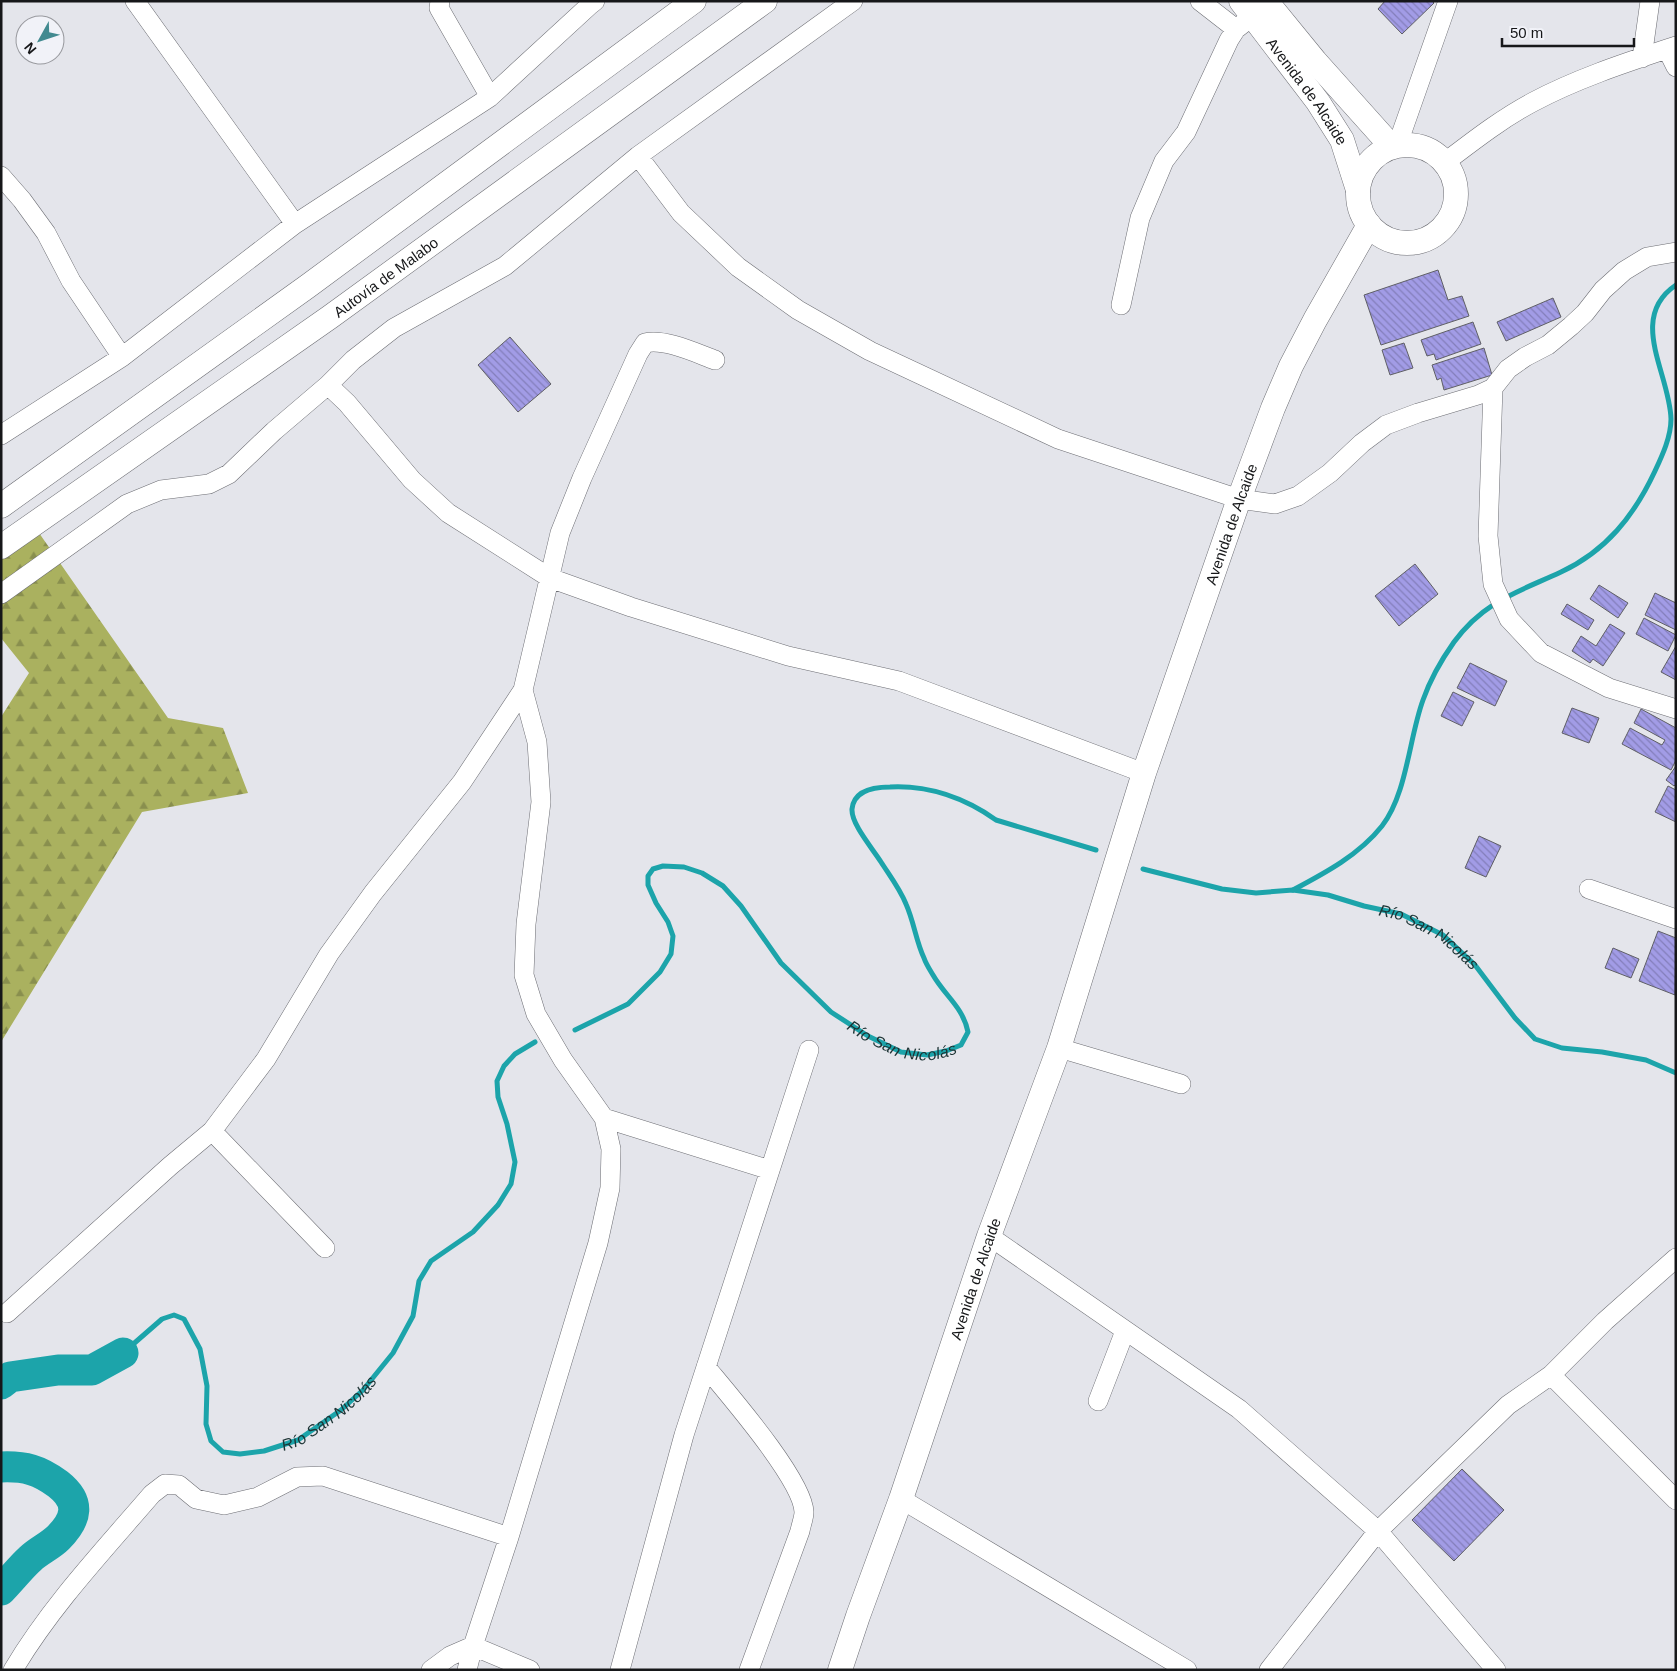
<svg xmlns="http://www.w3.org/2000/svg" width="1677" height="1671" viewBox="0 0 1677 1671" font-family="Helvetica,sans-serif">
  <style>
    .forest { fill: url(#forest-firs) }
    .lines { fill: none; stroke-linecap: round; stroke-linejoin: round }
    .stream { stroke: #1ca4aa; stroke-width: 5 }
    .river { stroke: #1ca4aa; stroke-width: 31 }
    .building { fill: url(#building-back-hatch); stroke: #5f5f65 }
    .minor-casing { stroke: #6d6e74; stroke-width: 20 }
    .major-casing { stroke: #6d6e74; stroke-width: 25 }
    .minor { stroke: #fff; stroke-width: 19 }
    .major { stroke: #fff; stroke-width: 24 }
    .labels { text-anchor: middle; dominant-baseline: central; stroke-width: 4; stroke-linejoin: round; paint-order: stroke }
    .street-label { font-size: 15px; fill: #161719; stroke: #f1f2f8 }
    .water-label { font-size: 16px; font-style: italic; fill: #1d3334; stroke: #f1f2f8 }
  </style>
  <defs>
    <pattern id="forest-firs" width="22" height="20" patternUnits="userSpaceOnUse" patternTransform="scale(1.25)"><rect width="22" height="20" fill="#aab15f"/><path d="M5 1l3.5 6h-7zM16 11l3.5 6h-7z" fill="#898f4e"/></pattern>
    <pattern id="building-back-hatch" width="6" height="6" patternUnits="userSpaceOnUse" patternTransform="scale(1.25)"><rect width="6" height="6" fill="#a29ce6"/><path d="M-1 5l2 2M0 0l6 6M5-1l2 2" fill="none" stroke="#837eba"/></pattern>
  </defs>
  <rect width="100%" height="100%" fill="#e4e5eb"/>
  <path class="forest" d="M30,520L168,718L223,728L248,793L142,812L1,1042V717L29,673L1,638V538Z"/>
  <g class="lines">
    <g class="stream">
      <path id="s1" d="M1143,869L1222,889L1256,893L1293,890L1328,895L1364,906L1401,914L1443,935L1475,965L1515,1018L1535,1039L1562,1048L1602,1052L1646,1060L1676,1073"/>
      <path d="M1293,890C1325,873 1359,855 1382,826C1407,794 1409,738 1423,700C1430,680 1442,659 1454,642C1484,601 1518,592 1561,572C1606,551 1634,516 1655,471C1662,456 1671,437 1671,419C1670,374 1627,318 1676,285"/>
      <path id="s2" d="M575,1030L628,1004L660,972L671,954L673,936L668,922L656,903L648,885V876L653,869L663,866L684,867L702,873L723,886L741,906L781,963L831,1012L868,1036L901,1052L927,1055L946,1051L961,1045L968,1032C963,1007 945,996 933,975C930,970 926,964 924,958C916,941 914,922 906,904C900,889 890,876 881,862C873,849 851,824 852,809C854,790 874,787 890,787C928,785 965,798 996,820L1096,850"/>
      <path id="s3" d="M123,1353L162,1319L174,1315L184,1319L200,1349L207,1386L206,1424L211,1441L223,1452L240,1454L264,1451L298,1440L341,1410L363,1390L393,1353L413,1316L419,1281L431,1261L473,1232L498,1205L511,1184L515,1162L507,1124L498,1097L497,1081L504,1066L515,1054L535,1042"/>
    </g>
    <path class="river" d="M1,1384L10,1377L58,1370H92L123,1353
      M1,1467C25,1466 39,1470 58,1484C81,1502 77,1519 58,1538C50,1546 38,1551 30,1559C20,1568 11,1580 1,1590"/>
  </g>
  <path class="building" d="M1385,1H1432L1434,3L1402,34L1378,9Z
    M1438,270L1448,300L1462,296L1469,316L1381,345L1364,295Z
    M1553,298L1561,317L1506,341L1497,322Z
    M1473,322L1481,344L1436,360L1434,354L1427,356L1421,340Z
    M510,337L551,384L518,412L478,365Z
    M1404,343L1413,368L1390,375L1382,350Z
    M1484,348L1492,375L1444,390L1441,378L1437,380L1432,365Z
    M1415,564L1438,594L1399,626L1375,596Z
    M1599,585L1628,603L1618,618L1590,599Z
    M1655,593L1676,603V630L1645,615Z
    M1567,604L1594,620L1588,630L1561,614Z
    M1644,618L1676,635L1668,651L1636,634Z
    M1610,624L1625,633L1603,666L1593,659L1590,663L1572,651L1581,636L1596,646Z
    M1676,646V680L1661,672Z
    M1470,663L1507,681L1495,706L1457,688Z
    M1453,692L1474,702L1462,726L1441,716Z
    M1572,708L1599,718L1589,743L1562,733Z
    M1641,709L1676,728V760L1671,770L1622,744L1630,728L1662,745L1665,740L1634,723Z
    M1676,766V784L1674,786L1666,780Z
    M1668,786L1676,790V822L1655,812Z
    M1479,836L1501,846L1486,877L1465,868Z
    M1658,931L1676,938L1675,995L1639,981Z
    M1613,948L1639,959L1631,978L1605,968Z
    M1462,1469L1504,1510L1454,1561L1412,1520Z"/>
  <g class="lines">
    <g class="minor-casing">
      <path id="minor" d="M135,1L295,224
        M440,1L439,8L490,97
        M853,1L638,156L505,266L394,328L353,360L328,385L347,403L412,480L448,513L550,578L631,607L788,656L899,681L1144,773
        M1200,1L1236,29L1245,22
        M1667,49L1676,67
        M1642,58L1650,1
        M1397,146L1448,1
        M638,156L681,213L738,267L798,310L870,351L1058,439L1239,499L1275,504L1298,496L1330,473L1362,443L1386,425L1418,413L1478,395L1493,388L1488,536L1493,584L1509,619L1541,653L1609,688L1676,709
        M1444,163C1473,141 1501,119 1533,102C1578,78 1628,62 1676,46
        M1,176L22,200L46,233L71,281L122,357
        M1121,305L1140,218L1164,161L1186,132L1229,40L1236,29
        M1493,388L1508,369L1525,357L1548,345L1571,326L1585,313L1603,290L1624,271L1647,257L1676,252
        M1,435L122,357L295,224L490,97L590,5L595,1
        M1,594L127,504L161,490L209,484L229,474L274,431L328,385
        M1589,889L1676,919
        M1059,1048L1181,1084
        M604,1118L770,1170
        M212,1131L325,1248
        M989,1236L1239,1409L1378,1531L1496,1670
        M7,1313L170,1166L212,1131L266,1059L329,954L373,893L462,782L523,690
        M706,1367C729,1395 803,1480 804,1512C804,1518 801,1525 800,1531L749,1670
        M1551,1375L1676,1500
        M1098,1401L1125,1331
        M901,1499L1187,1670
        M13,1670C51,1606 103,1551 152,1494L165,1484L179,1485L196,1499L224,1505L258,1497L297,1477L323,1476L509,1537
        M431,1670L450,1656L473,1646L530,1670
        M467,1670L473,1646L509,1537L598,1243L610,1188L611,1149L604,1118L563,1060L536,1014L524,975L526,924L541,802L537,742L523,690L560,533L582,478L638,354L645,343C664,338 696,353 715,360
        M620,1670L684,1435L809,1050
        M1269,1670L1378,1531L1508,1405L1551,1375L1605,1321L1676,1258"/>
    </g>
    <g class="major-casing">
      <g id="major">
        <path id="s4" d="M1241,1L1318,102L1342,140L1358,190"/>
        <path d="M1266,1L1315,61L1392,147"/>
        <circle cx="1407" cy="194" r="49"/>
        <path d="M1,506L308,286L694,1"/>
        <path id="s5" d="M1,547L330,317L765,1"/>
        <path id="s6" d="M840,1670L858,1616L901,1499L989,1236L1059,1048L1144,773L1239,499L1273,408L1291,366L1315,320L1369,225"/>
      </g>
    </g>
    <use href="#minor" class="minor"/>
    <use href="#major" class="major"/>
  </g>
  <g class="labels">
    <g class="street-label">
      <text stroke="none"><textPath href="#s4" startOffset="112">Avenida de Alcaide</textPath></text>
      <text stroke="none"><textPath href="#s5" startOffset="470">Autovía de Malabo</textPath></text>
      <text stroke="none"><textPath href="#s6" startOffset="1211">Avenida de Alcaide</textPath></text>
      <text stroke="none"><textPath href="#s6" startOffset="414">Avenida de Alcaide</textPath></text>
    </g>
    <g class="water-label">
      <text stroke="none"><textPath href="#s1" startOffset="299">Río San Nicolás</textPath></text>
      <text stroke="none"><textPath href="#s2" startOffset="539">Río San Nicolás</textPath></text>
      <text stroke="none"><textPath href="#s3" startOffset="336">Río San Nicolás</textPath></text>
    </g>
  </g>
  <rect width="1677" height="1671" fill="none" stroke="#161719" stroke-width="5"/>
  <g transform="translate(40 40) rotate(230)"><circle r="24" fill="#f1f2f8" stroke="#999a9f"/>
  <path d="M0-4L9 19L0 12L-9 19Z" fill="#428a90"/>
  <text y="-8" font-size="14" font-weight="bold" text-anchor="middle" fill="#161719">N</text>
  </g>
  <path d="M1502 38v8h132v-8" fill="none" stroke="#161719" stroke-width="2.5"/>
  <text x="1510" y="38" font-size="15" fill="#161719" stroke="#f1f2f8" stroke-width="4" paint-order="stroke">50 m</text>
</svg>
